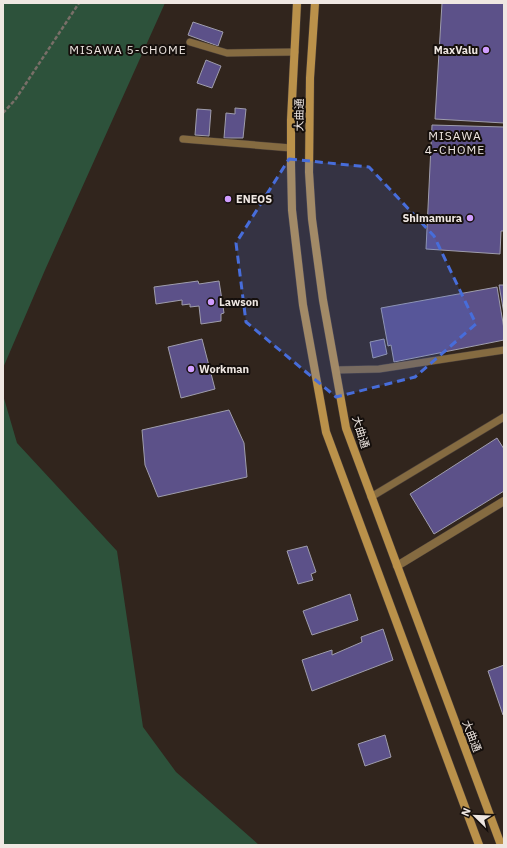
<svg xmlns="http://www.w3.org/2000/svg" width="507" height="848" viewBox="0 0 507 848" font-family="'IBM Plex Sans','Noto Sans JP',sans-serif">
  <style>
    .green { fill: #2d523b }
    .building { fill: #5c5189; stroke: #9f9dac }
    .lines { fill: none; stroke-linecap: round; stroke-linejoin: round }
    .lane-casing { stroke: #4c4039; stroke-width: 8 }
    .street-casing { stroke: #4c4039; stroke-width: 9 }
    .secondary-casing { stroke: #4c4039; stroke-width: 9 }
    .path { stroke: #796f68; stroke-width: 2.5; stroke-dasharray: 4 2; stroke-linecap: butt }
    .lane { stroke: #856b41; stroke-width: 7 }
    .street { stroke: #856b41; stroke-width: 8 }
    .secondary { stroke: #ba914a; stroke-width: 8 }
    .marked { fill: #476dda; fill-opacity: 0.2; stroke: #476dda; stroke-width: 3; stroke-dasharray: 8 5; stroke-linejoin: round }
    .poi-dot { fill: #d09dff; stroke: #150f0c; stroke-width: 1.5 }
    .labels { text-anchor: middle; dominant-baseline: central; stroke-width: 4; stroke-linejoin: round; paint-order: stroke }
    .poi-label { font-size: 11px; font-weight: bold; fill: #efe7e2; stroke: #150f0c; text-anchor: start }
    .street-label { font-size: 11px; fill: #efe7e2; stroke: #150f0c }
    .neighbourhood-label { font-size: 12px; letter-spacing: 1px; fill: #efe7e2; stroke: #150f0c }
  </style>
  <rect width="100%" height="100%" fill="#31251d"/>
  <path class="green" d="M3,3H165L45,270L3,368Z
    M3,395L17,443L117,551L143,727L176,772L259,845H3Z"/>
  <path class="building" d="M442,3H504V123L435,119Z
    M193,22L223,32L218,46L188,35Z
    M206,60L221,66L212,88L197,83Z
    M235,108L246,109L243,138H224L226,113L235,114Z
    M197,109L211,110L209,136L195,135Z
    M432,125L504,127V231H501L500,254L426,249Z
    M198,281L199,284L219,281L224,313L221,314V321L201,324L199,306L190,307V304L182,305V300L156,304L154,287Z
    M499,285H504V314Z
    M497,287L504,329V340L394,362L391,345L388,346L381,308Z
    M202,339L215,389L181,398L168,347Z
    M384,339L387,354L373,358L370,342Z
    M229,410L244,443L247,477L158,497L145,465L142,430Z
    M497,438L504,449V491L434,534L410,494Z
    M307,546L316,572L311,574L313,580L298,584L287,551Z
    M350,594L358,620L312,635L303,611Z
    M383,629L393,660L312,691L302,660L332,650V655L362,642L361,637Z
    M504,665V714L503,715L488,671Z
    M385,735L391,757L365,766L358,744Z"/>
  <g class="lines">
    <g class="lane-casing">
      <path id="lane" d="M190,42L227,53L295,52
        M183,139L291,148
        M336,370L379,369L504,350
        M371,497L504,417"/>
    </g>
    <g class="street-casing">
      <path id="street" d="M397,566L504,501"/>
    </g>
    <g class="secondary-casing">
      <path id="secondary" d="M297,3L291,120V165L292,210L303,305L326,432L479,845
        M315,3L310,78L309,172L312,219L323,300L346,428L501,845"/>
    </g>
    <path class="path" d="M3,113L15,100L79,3"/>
    <use href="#lane" class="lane"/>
    <use href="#street" class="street"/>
    <use href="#secondary" class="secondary"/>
  </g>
  <path class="marked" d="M289,159L369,167L434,236L476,324L415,377L336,397L246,322L236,243Z"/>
  <g class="poi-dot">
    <circle cx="486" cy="50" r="4"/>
    <circle cx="228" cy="199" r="4"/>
    <circle cx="470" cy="218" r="4"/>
    <circle cx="211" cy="302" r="4"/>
    <circle cx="191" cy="369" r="4"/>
  </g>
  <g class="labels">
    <g class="poi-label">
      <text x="478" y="50" text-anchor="end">MaxValu</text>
      <text x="236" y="199">ENEOS</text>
      <text x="462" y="218" text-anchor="end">Shimamura</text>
      <text x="219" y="302">Lawson</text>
      <text x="199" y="369">Workman</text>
    </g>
    <g class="street-label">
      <text transform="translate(299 115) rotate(-89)">大曲通</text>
      <text transform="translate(361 432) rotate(73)">大曲通</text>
      <text transform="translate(472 736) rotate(69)">大曲通</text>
    </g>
    <g class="neighbourhood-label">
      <text x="128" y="49">MISAWA 5-CHOME</text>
      <text x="455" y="135">MISAWA<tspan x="455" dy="14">4-CHOME</tspan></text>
    </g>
  </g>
  <rect width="507" height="848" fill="none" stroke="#efe7e2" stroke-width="8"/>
  <g transform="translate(475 816) rotate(293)" stroke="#150f0c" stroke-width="3" paint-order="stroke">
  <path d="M0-3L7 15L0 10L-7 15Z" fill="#efe7e2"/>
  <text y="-6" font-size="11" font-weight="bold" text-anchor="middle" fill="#efe7e2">N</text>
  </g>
</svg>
